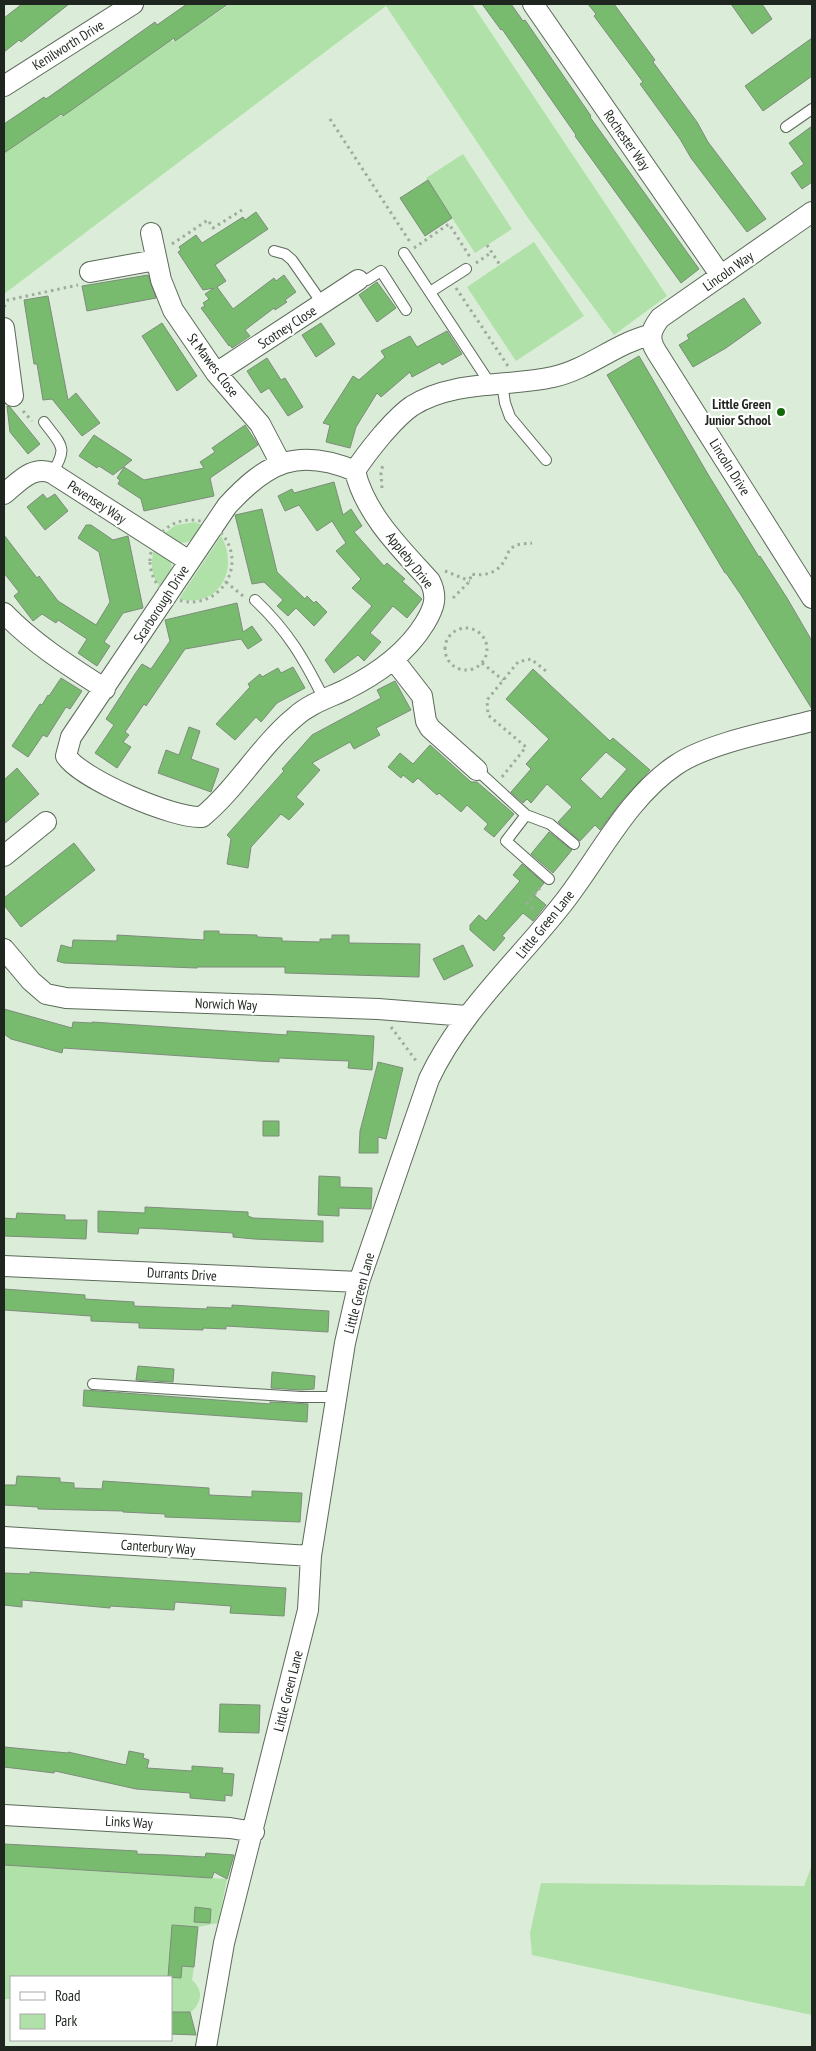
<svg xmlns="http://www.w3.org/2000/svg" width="816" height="2051" viewBox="0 0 816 2051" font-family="'PT Sans Narrow',sans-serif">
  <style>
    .green { fill: #b0e1a9 }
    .building { fill: #78bb6f; stroke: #7d8c7b; fill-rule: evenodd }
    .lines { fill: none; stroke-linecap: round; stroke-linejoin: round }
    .service-casing { stroke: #5c6b5a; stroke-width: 12 }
    .minor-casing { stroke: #5c6b5a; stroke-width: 22 }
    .path { stroke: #9eac9c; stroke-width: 3; stroke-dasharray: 2.5 4; stroke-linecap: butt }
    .service { stroke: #fff; stroke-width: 10 }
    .minor { stroke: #fff; stroke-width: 20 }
    .poi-dot { fill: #156809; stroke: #fff; stroke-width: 2 }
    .labels { text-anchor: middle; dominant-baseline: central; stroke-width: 4.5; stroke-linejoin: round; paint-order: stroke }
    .street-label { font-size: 14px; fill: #1f261f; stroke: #fff }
    .poi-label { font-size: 14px; font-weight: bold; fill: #1f261f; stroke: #fff; text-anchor: end }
  </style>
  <rect width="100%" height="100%" fill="#dbecd8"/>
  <path class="green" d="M230,4H472L667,296L614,335L528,218L386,6L4,294V153L58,116H63L169,41H175Z
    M463,154L512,229L475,253L426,178Z
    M534,242L584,316L516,361L467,287Z
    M195,522L205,526C188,546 184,547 162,535L176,525Z
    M221,536C240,569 219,609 179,599Z
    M155,546C176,562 175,566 163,589C150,579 150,560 155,546Z
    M4,1865L227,1879L218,1923L198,1927L172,1925L169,1964L194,1967L192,1980C204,1990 202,2003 190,2013L171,2012V1977H11V1999H4Z
    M812,1865V2015L532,1955L530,1933L541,1883L804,1886Z"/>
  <path class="building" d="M22,4H69L21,42L19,40L4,52V18Z
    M187,4H228L175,41L174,38L63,116L61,114L4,153V124L44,97L46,99L155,22L157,25Z
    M482,4H511L523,21L525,20L591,116L590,117L699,269L681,283L575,136L576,135L502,29L501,30Z
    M588,4H614L655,60L653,62L697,122L708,142L766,219L747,232L691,158L680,139L640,84L643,82L594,16L596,14Z
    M731,4H762L772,19L752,34Z
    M812,38V76L763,111L745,86Z
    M812,126V182L802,189L791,173L804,164L789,143Z
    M428,180L452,218L425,236L400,198Z
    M256,212L268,229L215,265L226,281L217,287L233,309L274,278L276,281L284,275L296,292L285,300L287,302L275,310L274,308L245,330L250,336L232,348L230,345L229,346L201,308L205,306L203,303L209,299L205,294L214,288L203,290L178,252L181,250L179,247L196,235L202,243L243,217L245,220Z
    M148,275L156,298L87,311L82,286Z
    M377,282L396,308L377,322L359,295Z
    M48,296L68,400L76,393L100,423L82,436L52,399L43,400L37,364H34L24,300Z
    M744,298L761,323L726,348L693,367L679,345L689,339L687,335Z
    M162,323L197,376L177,391L142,336Z
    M321,323L335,344L316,357L302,335Z
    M447,331L462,354L442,365L440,362L412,377L410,372L381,397L377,393L356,427L350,448L326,442L330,425L323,423L353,376L359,380L385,357L381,351L410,336L417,347Z
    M639,356L709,476L759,557L760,556L787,598L812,641V709L741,595L726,573H725L607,375Z
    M267,358L281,380L285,378L303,407L288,416L269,388L261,393L247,371Z
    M7,406L10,407L40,444L28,454L10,432Z
    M245,425L258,445L210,478L214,496L144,511L141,499L118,484L120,480L117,478L124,467L144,480L204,468L200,462L215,452L212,448Z
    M94,435L132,460L113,475L99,466L97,468L79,456Z
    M334,482L343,515L351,509L362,526L354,532L384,566L387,563L405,579L402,581L422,599L407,618L393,606L370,633L381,642L364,661L358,655L334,673L325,660L372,606L352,588L361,579L336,551L346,543L332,521L317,531L299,505L285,511L278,496L292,489L294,493Z
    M43,494L47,499L55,494L68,511L45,530L27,507Z
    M262,509L277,572L305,599L307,596L314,603L316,601L327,612L314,626L296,608L288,616L277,606L283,600L264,582L252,584L235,515Z
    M86,525H91L113,540L128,536L143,608L123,613L104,642L110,646L97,666L78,653L87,639L58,620L56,623L42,614L33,621L14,596L19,592L4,573V535L37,578L39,576L58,601L96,625L110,602L99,552L78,538Z
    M237,603L243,632L252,626L262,640L248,649L241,639L185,649L146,706L144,704L125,732L129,735L123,742L131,747L117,768L95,753L114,725L106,719L135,674L142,664L151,669L170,641L165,620Z
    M293,667L305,688L277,703L261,722L256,717L235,740L216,724L250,687L248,684L260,674L262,677L278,668L281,673Z
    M533,669L610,741L613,738L650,770L620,803L600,830L595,825L580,841L558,822L572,807L547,784L531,803L527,799L523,803L511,792L531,769L526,764L549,739L506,699ZM606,752L627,769L601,799L580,779Z
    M61,678L82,691L70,709L66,707L47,737L43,735L28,757L12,746L40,704L42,705L48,695L49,696Z
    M395,681L411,710L376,728L380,735L354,749L350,742L312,763L320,770L296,797L304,804L289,820L281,814L251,847L248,868L227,864L231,839L227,835L284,771L282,769L312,735L381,698L377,690Z
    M189,727L200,731L191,759L219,769L211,792L158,773L166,750L179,755Z
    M430,745L471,782H477L514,814L494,837L484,829L488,824L467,805L461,812L439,793L437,795L418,778L413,783L403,775L401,778L388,767L400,753L413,764Z
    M17,768L39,794L4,824V780Z
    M549,832L572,850L553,873L531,854Z
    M74,843L95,870L21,927L4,905V898Z
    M522,864L544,883L534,895L546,905L533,921L523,913L502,936L505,938L494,951L470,930V925L479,915L486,921L520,881L513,875Z
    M204,931H219V934L257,935V937L282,938V941L320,942V939H332V935H349V943L420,944L419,977L285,973V967H197V968L64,963L57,961L61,945L72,948L73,940L117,941V935L204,940Z
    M463,945L473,966L444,980L433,959Z
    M4,1009L72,1028L73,1022L92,1023V1022L287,1035V1031L374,1036L372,1070L348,1068L349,1061L322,1060L279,1058V1062L258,1061L63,1048L62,1053L11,1039L4,1034Z
    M378,1062L403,1068L386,1139L378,1137V1153H359L360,1131Z
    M263,1121H279V1136H263Z
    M319,1176L340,1177V1187L372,1188L371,1209L339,1208V1216L318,1215Z
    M145,1207L248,1212V1216L253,1218L323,1221V1242L254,1239L233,1237V1233L165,1229L139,1228L138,1234L98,1232V1211L145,1213Z
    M17,1213L65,1215V1220H87L86,1239L4,1236V1218L16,1219Z
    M4,1289L85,1295V1299L134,1302V1306L207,1309V1307L232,1308V1305L329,1311L328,1332L226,1326V1329L203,1328V1330L139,1328V1323L91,1321V1316L4,1310Z
    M138,1366L174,1369L173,1382L136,1380Z
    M272,1372L315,1376L314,1389L301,1390L271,1388Z
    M84,1390L270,1404V1402L308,1404L307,1422L83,1406Z
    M17,1476L60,1478V1482L74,1483V1488L102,1489L103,1481L209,1488V1495L252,1497V1491L302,1493L300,1522L165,1517V1514L123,1512V1511L38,1509V1507L4,1505V1485H16Z
    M30,1572L286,1588L284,1616L230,1613L231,1606L175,1602L174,1610L110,1606V1608L22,1600V1607L4,1605V1573L30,1574Z
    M220,1704L260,1705L259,1733L219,1732Z
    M4,1747L68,1753V1752L126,1765L129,1751L144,1754L143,1758L149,1760L147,1768L192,1771V1766L223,1768L222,1773L234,1774L232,1796L225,1795V1801L190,1798V1793L136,1789L55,1771L54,1773L4,1767Z
    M4,1844L137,1851V1854L167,1855L205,1857L206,1853L234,1855L227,1879L214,1872L212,1878L4,1865Z
    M195,1907L211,1909L210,1923L194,1922Z
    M172,1925L198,1927L194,1967L182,1966L181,1978L168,1977Z
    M171,2012H190L196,2035L171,2034Z"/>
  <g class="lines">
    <g class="service-casing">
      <path id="service" d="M786,127L812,109
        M274,251L285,254L292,260L322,303
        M404,253L491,385
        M358,280H367L381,271L406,310
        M430,292L466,269
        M502,383L505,403L510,417L546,460
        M44,422C61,445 69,447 52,473
        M255,600C288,631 304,659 324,699
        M477,770L526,815L506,841L549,879
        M526,815L550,824L574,844
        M93,1384L301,1397H336"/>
    </g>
    <g class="minor-casing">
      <path id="minor" d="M533,4L721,276
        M4,86L133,4
        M812,212L660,318C651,330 648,338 656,351L812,598
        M151,233L161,280L173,310L216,373L260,424L281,464
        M90,272L156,260
        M4,328L13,396
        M216,373L358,280
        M355,471C298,447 267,462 227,506L71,737L66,756C81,779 174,819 202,817C237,788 260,746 295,717C309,704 328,698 345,690C377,674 406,654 425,623C434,608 438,597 430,581C401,549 365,514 355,471C363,458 372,447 382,435C391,425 400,414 412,406C453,380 507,387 553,377C589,369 614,344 650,335
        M4,494C19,482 32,465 52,473L189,561
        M4,613C34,644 69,666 105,689
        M394,660L422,696L426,721L430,728L477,770
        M4,856L46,822
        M4,949L31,981L46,994L66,998L378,1009L467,1016
        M4,1266L359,1282
        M4,1537L311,1556
        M4,1815L230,1828L254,1832
        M206,2047L224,1943L308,1610L311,1556L345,1343L359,1282L429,1079C461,1011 519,960 564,902C599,857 628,797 676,765C708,743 773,731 812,721"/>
    </g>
    <path class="path" d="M330,119L410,242
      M172,244L208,220L213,228L242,210
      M487,245L500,265
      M414,248L449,224L470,257
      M476,263L492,252
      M456,288L508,366
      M4,307L8,300L78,285
      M23,411L32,421
      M382,488L381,473L383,464
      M150 561a41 41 0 1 1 82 0a41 41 0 1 1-82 0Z
      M445,571L470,581
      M226,582L243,596
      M453,598L470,581L471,574C484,576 495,574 503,563C507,558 507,551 513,547C519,543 526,544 532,543
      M445 649a21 21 0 1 1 42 0a21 21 0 1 1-42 0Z
      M482,663L503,680
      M502,777L526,747L488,715L487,700L518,662L531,659L546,671
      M533,909L527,903L540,888
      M391,1027L417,1062"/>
    <use href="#service" class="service"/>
    <use href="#minor" class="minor"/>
  </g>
  <circle class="poi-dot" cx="781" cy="412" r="5"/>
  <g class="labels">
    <g class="street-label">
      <text transform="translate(68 45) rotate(-32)">Kenilworth Drive</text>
      <text transform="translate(627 140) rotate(55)">Rochester Way</text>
      <text transform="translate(728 271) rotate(-35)">Lincoln Way</text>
      <text transform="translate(287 327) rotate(-33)">Scotney Close</text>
      <text transform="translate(213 365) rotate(53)">St Mawes Close</text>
      <text transform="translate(730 467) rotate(58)">Lincoln Drive</text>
      <text transform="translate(97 502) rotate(33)">Pevensey Way</text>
      <text transform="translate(410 560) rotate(52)">Appleby Drive</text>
      <text transform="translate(161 604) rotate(-57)">Scarborough Drive</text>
      <text transform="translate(545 924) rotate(-51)">Little Green Lane</text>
      <text transform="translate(226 1004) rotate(2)">Norwich Way</text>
      <text transform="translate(182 1274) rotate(3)">Durrants Drive</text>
      <text transform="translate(359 1293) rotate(-75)">Little Green Lane</text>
      <text transform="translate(158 1547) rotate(4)">Canterbury Way</text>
      <text transform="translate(288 1691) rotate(-76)">Little Green Lane</text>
      <text transform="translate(129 1822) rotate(3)">Links Way</text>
    </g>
    <g class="poi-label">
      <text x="771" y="404">Little Green<tspan x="771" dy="16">Junior School</tspan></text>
    </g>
  </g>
  <rect width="816" height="2051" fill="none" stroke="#1f261f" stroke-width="10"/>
  <rect x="10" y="1976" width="162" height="65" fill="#ffffff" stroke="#a5a8a5"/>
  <rect x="20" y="1992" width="25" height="8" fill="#ffffff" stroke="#a5a8a5"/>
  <text x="55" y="2001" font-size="15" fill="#1f261f">Road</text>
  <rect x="20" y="2014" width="25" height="15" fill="#b0e1a9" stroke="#a5a8a5"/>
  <text x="55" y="2026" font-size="15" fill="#1f261f">Park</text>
</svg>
